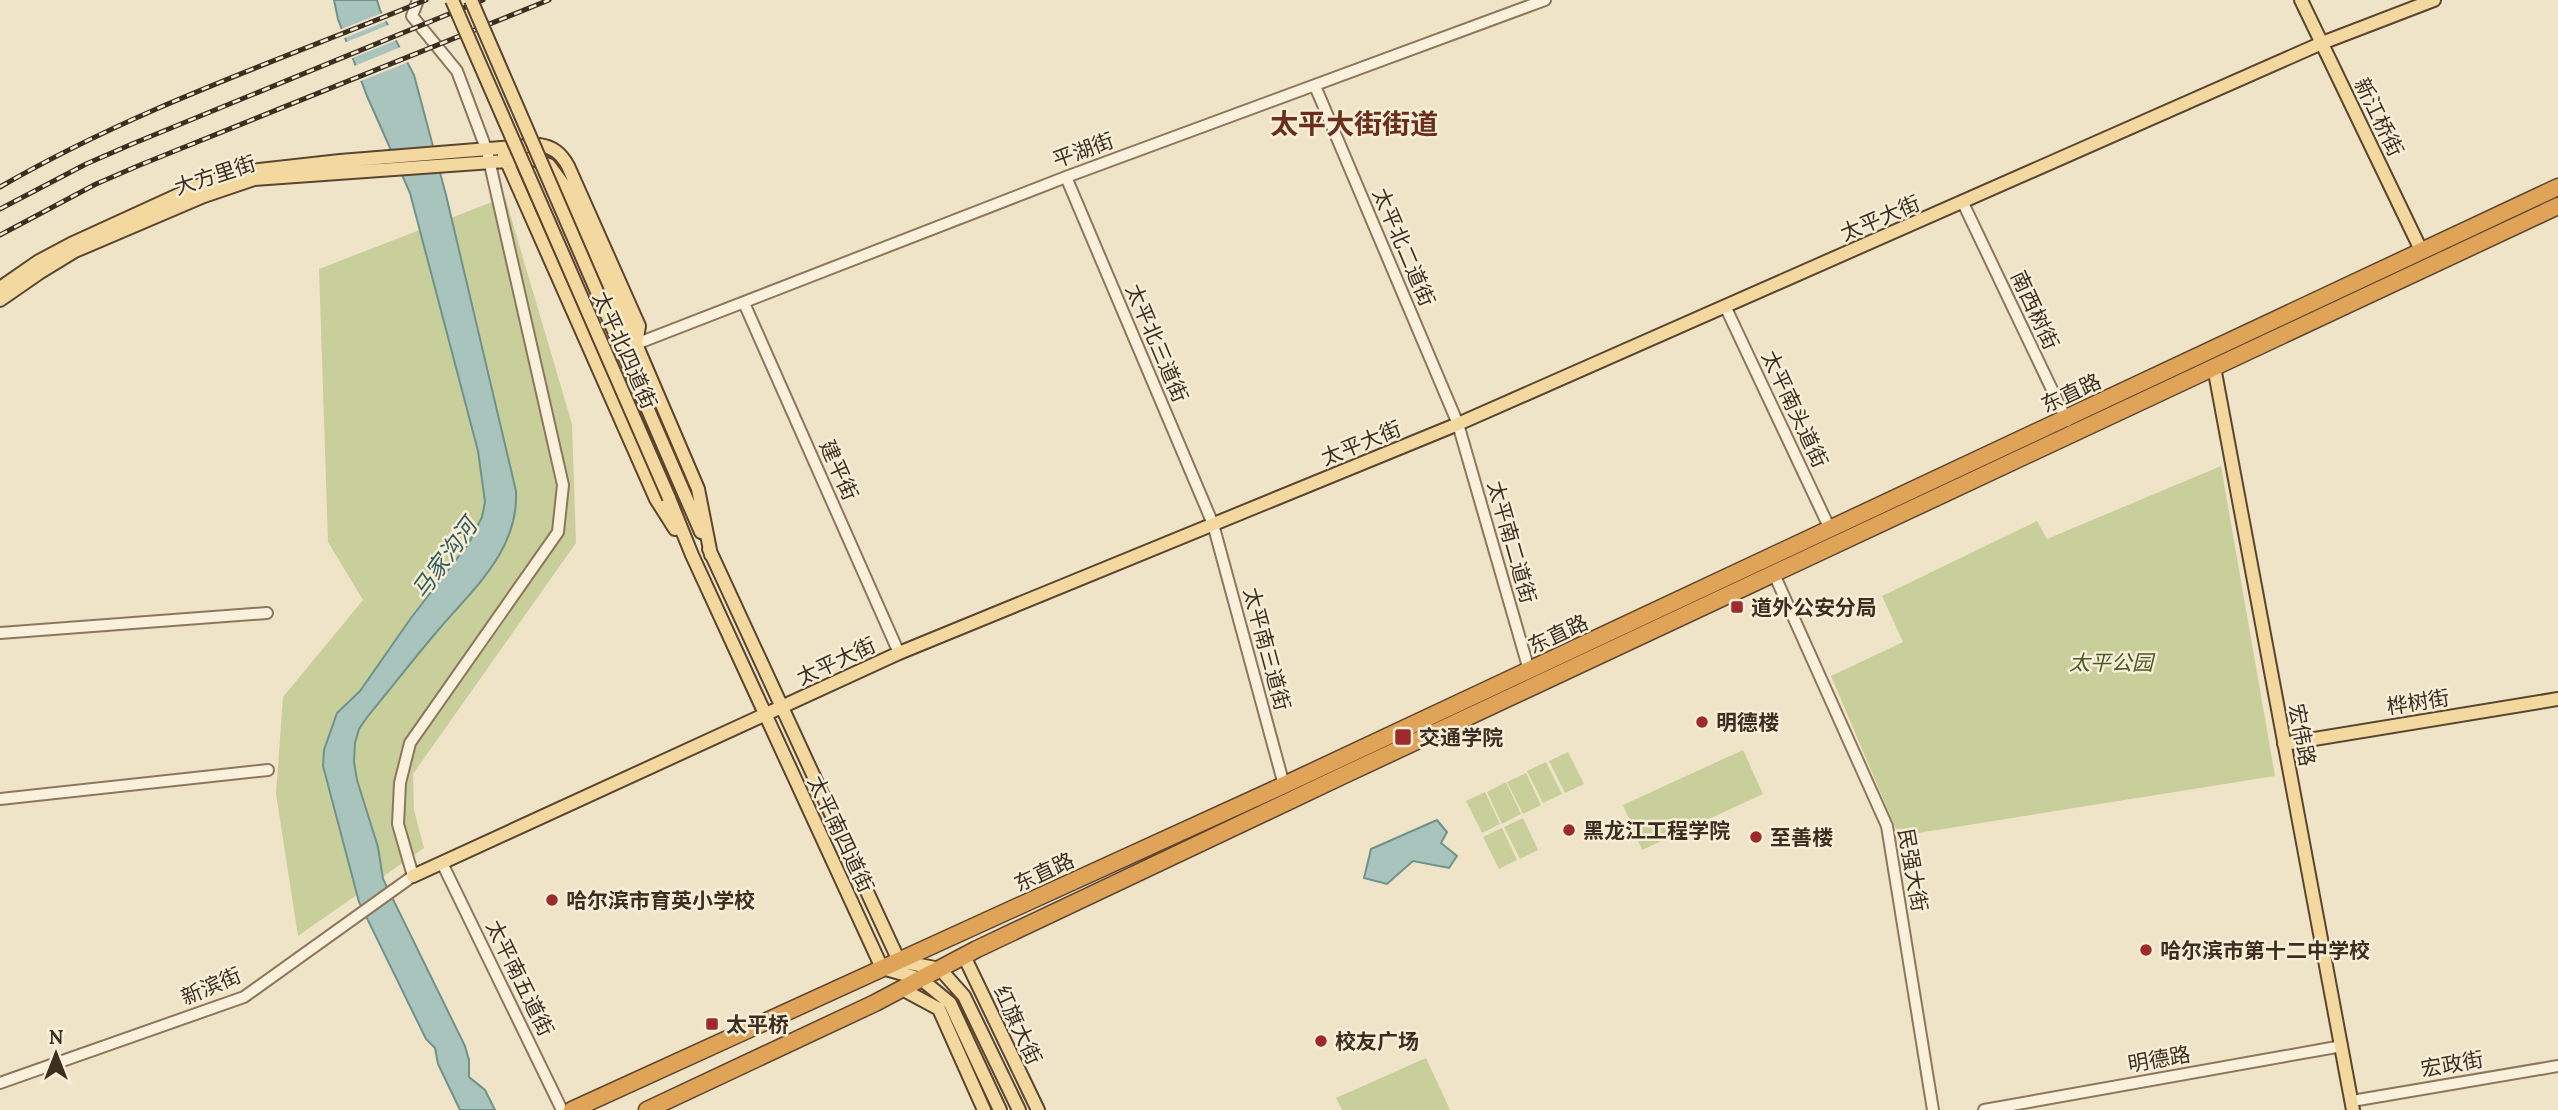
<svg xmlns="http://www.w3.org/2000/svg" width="2558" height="1110" viewBox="0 0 2558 1110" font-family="Lora,'Noto Sans SC',serif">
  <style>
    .green { fill: #c9cf9b }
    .water { fill: #a9c4bc; stroke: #6f938a; stroke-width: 2 }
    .pier { fill: #f0e4c8 }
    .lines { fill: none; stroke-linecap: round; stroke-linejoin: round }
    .minor-casing { stroke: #8d765c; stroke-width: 14 }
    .major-casing { stroke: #5b4430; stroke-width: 16 }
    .highway-casing { stroke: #5b4430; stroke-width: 19 }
    .minor { stroke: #faf1dc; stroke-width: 10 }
    .major { stroke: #f3d9a0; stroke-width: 12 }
    .highway { stroke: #e0a458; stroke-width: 16 }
    .rail-casing { stroke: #3d2e20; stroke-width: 5 }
    .rail { stroke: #f7eed8; stroke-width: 2.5; stroke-dasharray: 8; stroke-linecap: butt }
    .major-bridge-casing { stroke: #5b4430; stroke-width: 16; stroke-linecap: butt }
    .major-bridge { stroke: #f3d9a0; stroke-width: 12 }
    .poi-dot { fill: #9e2a2b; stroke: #f7eed8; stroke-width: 2.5 }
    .labels { text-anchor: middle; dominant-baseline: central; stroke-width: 5; stroke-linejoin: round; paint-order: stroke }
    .street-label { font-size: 21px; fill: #3d2e20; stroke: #f7eed8 }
    .poi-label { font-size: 21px; font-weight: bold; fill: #3d2e20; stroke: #f7eed8; text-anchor: start }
    .park-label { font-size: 21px; font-style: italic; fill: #4d5a26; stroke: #f7eed8 }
    .water-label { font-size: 23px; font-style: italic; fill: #2f5d5a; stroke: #f7eed8 }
    .district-label { font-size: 28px; font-weight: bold; fill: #6b2e1e; stroke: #f7eed8 }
  </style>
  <rect width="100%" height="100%" fill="#f0e4c8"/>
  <path class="green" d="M505,197L572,424L576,543L413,774L414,810L424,848L298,936L276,794L283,697L363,600L328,542L319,269Z
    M2221,466L2275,776L1899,836L1831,676L1903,642L1882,596L2037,521L2047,539Z
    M1743,750L1763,794L1642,850L1623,805Z
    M1568,752L1584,784L1565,793L1549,761Z
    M1546,762L1562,794L1543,803L1527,771Z
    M1526,773L1541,805L1523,814L1507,782Z
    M1506,782L1521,814L1502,824L1487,792Z
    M1485,792L1500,824L1482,833L1466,801Z
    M1523,818L1538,850L1520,859L1504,827Z
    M1502,828L1517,860L1499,869L1483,837Z
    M1426,1058L1450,1110H1342L1336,1098Z"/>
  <path class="water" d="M334,0H377L380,10L414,75L446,195L516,491C519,549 475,587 440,628C415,657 392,687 368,716L359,729L355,743L354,762L357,780L378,847L383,879L465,1046L469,1060V1077L485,1090L495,1110H460L438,1064L435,1048L426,1039L359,902L323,766L324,750L337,713L360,691L411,618L469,543L482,517L485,502L478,451L410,193L367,96L338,19Z
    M1437,820L1447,832L1441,843L1457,856L1449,868L1413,861L1387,884L1364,878L1371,849Z"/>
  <path class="pier" d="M385,12L389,20L342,39L339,30Z
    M391,24L399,39L350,59L344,43Z
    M403,46L411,61L358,82L352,67Z"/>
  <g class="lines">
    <g class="minor-casing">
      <path id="minor" d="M1315,86L1458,424L1529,670
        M1066,177L1213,524L1284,785
        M1963,203L2067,421
        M744,303L899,653
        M1725,306L1830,529
        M636,344L1066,177L1545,0
        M1774,574L1887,826L1933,1110
        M0,633L267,613
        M0,799L268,770
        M442,863L562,1110
        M0,1083L244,997L413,876L398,824L400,783L410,743L558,532L563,485L487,151L457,71L412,16L418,0
        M2352,1101L2558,1066
        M1984,1110L2342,1046"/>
    </g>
    <g class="major-casing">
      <path id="major" d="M2301,0L2421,250
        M504,155L656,499L675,529
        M0,288L39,261L71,244L200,185L240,172L340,161L539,145C553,147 561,153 568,166L639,326L636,344L698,489L711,555
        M0,300L39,273L75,251L204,196L254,179L533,159L549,165L563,184L636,344
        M2214,367L2353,1110
        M684,493L701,532
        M669,498L692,555L882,968L921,979L950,1003L1000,1110
        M709,549L899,961L940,969L964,996L1019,1110
        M2284,744L2558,699
        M413,876L899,653L1458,424L2322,43L2434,0
        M964,956L1038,1110
        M902,989L939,1009L984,1110"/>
    </g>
    <g class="highway-casing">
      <path id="highway" d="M572,1110L1284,785L2558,187
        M647,1110L875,1003L977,949L1342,776L2558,206"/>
    </g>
    <use href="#minor" class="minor"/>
    <use href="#major" class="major"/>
    <use href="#highway" class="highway"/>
    <g class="rail-casing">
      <path id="rail" d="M0,187C134,109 283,59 426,0
        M0,209L86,164L132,144L483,0
        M0,235L96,184L140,165L549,0"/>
    </g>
    <use href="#rail" class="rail"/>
    <g class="major-bridge-casing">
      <path id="major-bridge" d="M452,0L669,498
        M471,0L684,493"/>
    </g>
    <use href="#major-bridge" class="major-bridge"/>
  </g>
  <g class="poi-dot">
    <rect x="1730" y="600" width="14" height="14" rx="3.5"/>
    <circle cx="1702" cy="722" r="7"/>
    <rect x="1394" y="728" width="18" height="18" rx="3.5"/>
    <circle cx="1569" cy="830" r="7"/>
    <circle cx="1756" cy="837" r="7"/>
    <circle cx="552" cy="900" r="7"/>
    <circle cx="2146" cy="950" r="7"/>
    <rect x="705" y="1017" width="14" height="14" rx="3.5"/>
    <circle cx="1321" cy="1041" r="7"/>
  </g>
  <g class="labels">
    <g class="street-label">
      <text transform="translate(2379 117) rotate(64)">新江桥街</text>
      <text transform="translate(1083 150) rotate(-20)">平湖街</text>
      <text transform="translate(215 175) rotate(-18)">大方里街</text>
      <text transform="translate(1880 218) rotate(-23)">太平大街</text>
      <text transform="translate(1404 247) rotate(67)">太平北二道街</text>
      <text transform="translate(2035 310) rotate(65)">南西树街</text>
      <text transform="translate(1157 343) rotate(67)">太平北三道街</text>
      <text transform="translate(625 350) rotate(66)">太平北四道街</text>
      <text transform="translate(2071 393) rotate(-25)">东直路</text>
      <text transform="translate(1795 409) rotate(65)">太平南头道街</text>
      <text transform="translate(1361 443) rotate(-22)">太平大街</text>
      <text transform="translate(839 470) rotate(66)">建平街</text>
      <text transform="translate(1512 542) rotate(74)">太平南二道街</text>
      <text transform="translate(1558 634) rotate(-25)">东直路</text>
      <text transform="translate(1267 649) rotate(75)">太平南三道街</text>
      <text transform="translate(836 661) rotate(-25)">太平大街</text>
      <text transform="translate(2418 702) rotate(-9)">桦树街</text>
      <text transform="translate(2302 735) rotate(79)">宏伟路</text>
      <text transform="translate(841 834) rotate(65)">太平南四道街</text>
      <text transform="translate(1913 870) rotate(80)">民强大街</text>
      <text transform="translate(1044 872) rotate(-25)">东直路</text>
      <text transform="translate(520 978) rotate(64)">太平南五道街</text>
      <text transform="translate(211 986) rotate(-23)">新滨街</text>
      <text transform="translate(1018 1025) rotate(65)">红旗大街</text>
      <text transform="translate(2159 1059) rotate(-10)">明德路</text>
      <text transform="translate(2452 1064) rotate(-10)">宏政街</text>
    </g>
    <g class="poi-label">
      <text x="1751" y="607">道外公安分局</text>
      <text x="1716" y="722">明德楼</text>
      <text x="1419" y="737">交通学院</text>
      <text x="1583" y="830">黑龙江工程学院</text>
      <text x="1770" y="837">至善楼</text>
      <text x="566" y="900">哈尔滨市育英小学校</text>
      <text x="2160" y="950">哈尔滨市第十二中学校</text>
      <text x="726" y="1024">太平桥</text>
      <text x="1335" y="1041">校友广场</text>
    </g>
    <g class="park-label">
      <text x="2111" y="662">太平公园</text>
    </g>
    <g class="water-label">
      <text transform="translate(444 558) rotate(-54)">马家沟河</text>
    </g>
    <g class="district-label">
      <text x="1354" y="124">太平大街街道</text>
    </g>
  </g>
  <g transform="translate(56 1054)" stroke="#f7eed8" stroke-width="5" paint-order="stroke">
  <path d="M0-5L12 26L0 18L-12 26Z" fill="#3d2e20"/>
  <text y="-10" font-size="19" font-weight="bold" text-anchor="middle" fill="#3d2e20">N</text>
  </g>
</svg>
